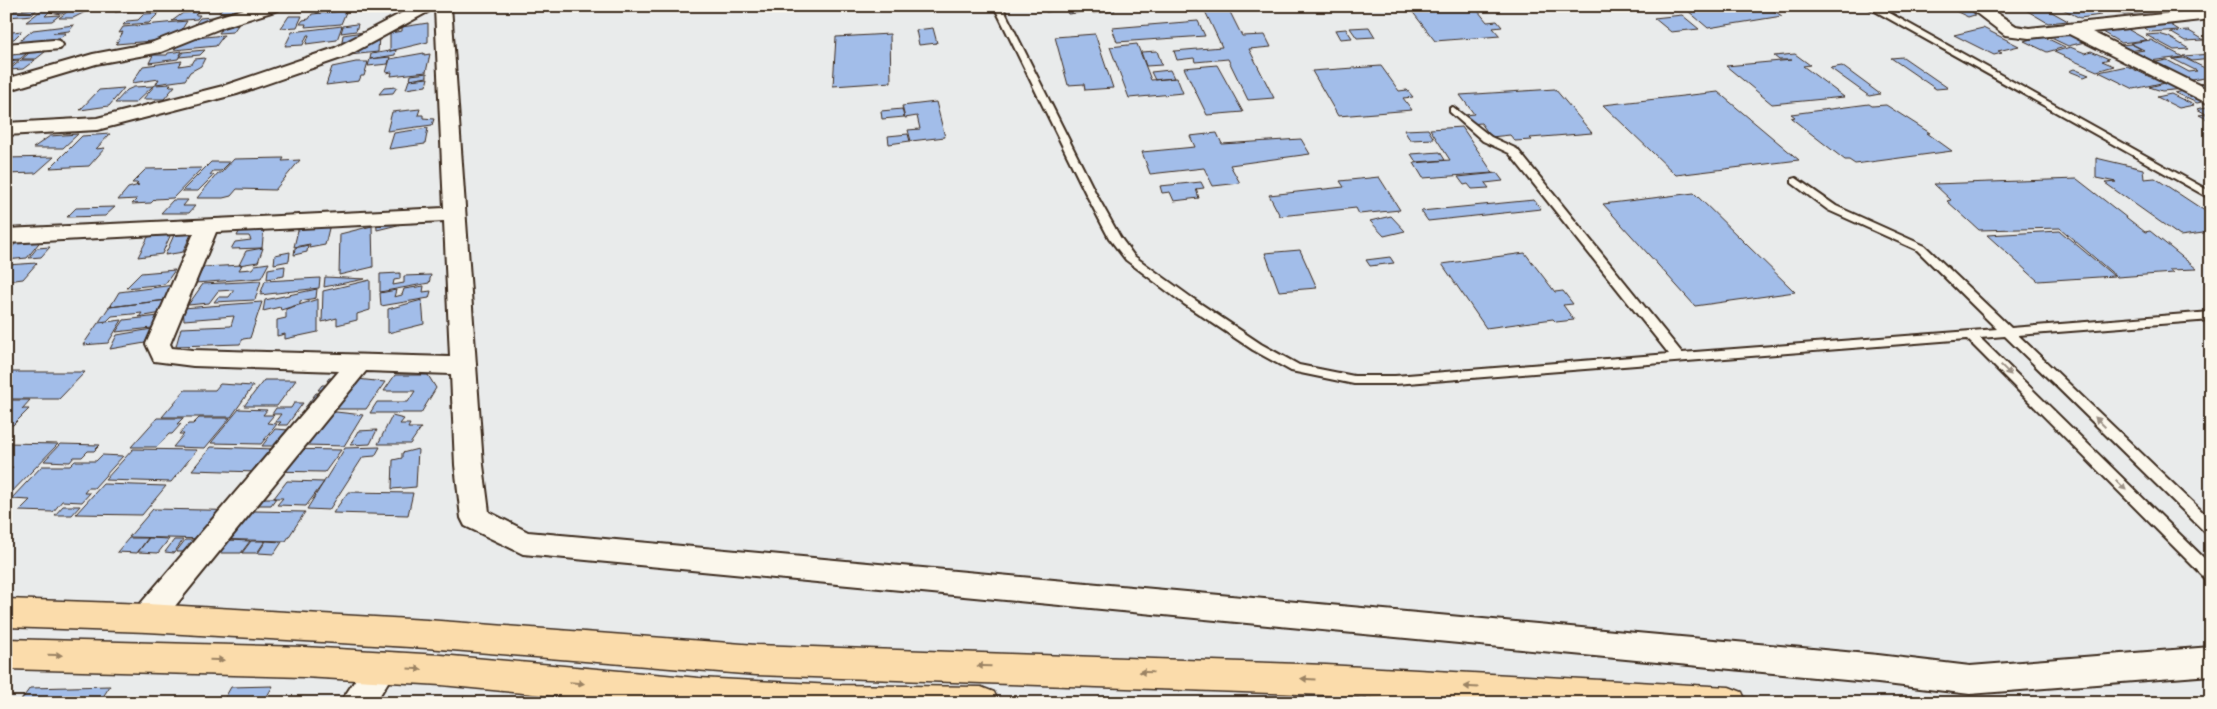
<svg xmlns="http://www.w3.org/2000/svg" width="2217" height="709" viewBox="0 0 2217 709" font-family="Mynerve,sans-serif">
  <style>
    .building { fill: #a2bde9; stroke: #3b2a1e }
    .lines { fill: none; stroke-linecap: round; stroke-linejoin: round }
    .service-casing { stroke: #3b2a1e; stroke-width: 4 }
    .minor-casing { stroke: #3b2a1e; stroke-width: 4 }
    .trunk-casing { stroke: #3b2a1e; stroke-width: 3 }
    .service { fill: #fbf7ec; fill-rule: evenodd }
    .minor { fill: #fbf7ec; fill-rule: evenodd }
    .trunk { fill: #fbdcab; fill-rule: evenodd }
    .oneway { fill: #9b9085 }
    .oneway2 { fill: #9b8364 }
  </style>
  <rect width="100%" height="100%" fill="#e9ebeb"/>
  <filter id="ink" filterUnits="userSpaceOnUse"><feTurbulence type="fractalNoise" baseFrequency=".02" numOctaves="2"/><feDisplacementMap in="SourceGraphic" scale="10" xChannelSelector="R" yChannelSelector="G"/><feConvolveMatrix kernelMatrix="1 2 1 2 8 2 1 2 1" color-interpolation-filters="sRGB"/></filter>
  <g filter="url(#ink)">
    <path class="building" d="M26,6H69L22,10Z
      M75,6H97L73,18H59Z
      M125,6H153L150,10L115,12Z
      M182,6H204L203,9L179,10Z
      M223,6H258L256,9L219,13Z
      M320,6H352L350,9L316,13Z
      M1043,6H1113L1115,11L1093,13L1092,11L1068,14L1066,10L1046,12Z
      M1408,6H1474L1487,22L1497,21L1502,27L1493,28L1500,36L1435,41Z
      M1527,6H1569L1533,11Z
      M1715,6H1766L1782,16L1708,28L1687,10Z
      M1945,6H1959L1981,13L1968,17Z
      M2019,6H2041L2068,21L2048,23Z
      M2057,6H2083L2101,15L2080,18Z
      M2108,6H2179L2183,8L2124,15Z
      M71,7L62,14L49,12L45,16L60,15L52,21L26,22L43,9Z
      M1228,8L1242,36L1265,35L1271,47L1249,49L1274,98L1248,100L1228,59L1195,62L1194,58L1177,60L1174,51L1222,47L1204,9Z
      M37,9L32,15L9,17L14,11Z
      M344,11L343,13L346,12L341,24L305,27L306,24H300L303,20L309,19L312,14Z
      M198,12L195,15H200L197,19L172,21L183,13Z
      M159,13L149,23L123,25L127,21L138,20L144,14Z
      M252,14L238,25L191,29L200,18Z
      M1682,15L1699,29L1671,32L1654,18Z
      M289,16H302L297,27L281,28Z
      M187,21L176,39L116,44L123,32L119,33L123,27Z
      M1198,21L1205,36L1117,42L1112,28Z
      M428,23V42L390,51V33L402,31V27Z
      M2168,23L2179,30L2151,32L2140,25Z
      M356,24H358L356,31L341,33L343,26Z
      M74,25L69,31L53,33H66L55,42L16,44L33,30Z
      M238,25L233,32L219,33L223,27Z
      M2120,25L2147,40L2121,43L2095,28Z
      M342,26L337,40L306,44L309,35H307L303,45L285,46L292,32Z
      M1369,27L1375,37L1357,38L1350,28Z
      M933,28L937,43L919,45L916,30Z
      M1983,28L2019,46L1998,51L2002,53L1994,55L1954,35Z
      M1346,29L1352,38L1340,39L1335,30Z
      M22,31L14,39H6L12,32Z
      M370,31L379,35L378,52L340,56L343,35Z
      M2189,31L2204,40L2185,41L2170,32Z
      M2064,32L2085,42L2068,46L2047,36Z
      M890,34L891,82L833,86L836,37Z
      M1095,34L1113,88L1085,90L1084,84L1068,85L1055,37Z
      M2159,34L2169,37L2189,49L2174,50L2146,35Z
      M224,35L216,46L174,50L179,43L187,39Z
      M2042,36L2065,47L2047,52L2024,41Z
      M2151,40L2183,57L2149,61L2132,52L2144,50L2130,43Z
      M1137,44L1151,80L1177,78L1183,93L1129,98L1110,47Z
      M2131,44L2141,49L2130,51L2120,45Z
      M2070,47L2085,53L2091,51L2109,59L2102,61L2114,66L2097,71L2054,52Z
      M35,48H50L36,59H22Z
      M32,49L20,59L6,60L16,50Z
      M205,50L200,55L179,57L183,52Z
      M396,50L395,55L370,59L371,54Z
      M182,51L178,59L149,63L153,55H167L168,53Z
      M1157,51L1162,65L1146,66L1141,52Z
      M424,53V55L430,54L426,72L391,76L392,72L386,73L390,59Z
      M1795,54L1810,65L1803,66L1844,97L1772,104L1726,66L1792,60H1779L1774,56Z
      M2211,54V59L2192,61L2183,56Z
      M390,57L388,64L368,66L370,59Z
      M1903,57L1948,88L1936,89L1891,58Z
      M205,58L201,66L190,72L185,80L156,84L159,79L132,83L143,66L182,61L179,66L192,64L195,59Z
      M2184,58L2211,71V77L2186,81L2151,63L2167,60L2189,72L2197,71L2173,59Z
      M19,60L6,70V61Z
      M21,60H35L23,69L9,70Z
      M356,62H368L364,76H361L359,81L326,85L332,67Z
      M1217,65L1243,112L1207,115L1184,68Z
      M1381,66L1399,91L1407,90L1413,97L1403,98L1412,110L1338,116L1312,71Z
      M1842,66L1880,94L1869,96L1830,68Z
      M2127,66L2150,77L2158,75L2170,81L2134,89L2099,72Z
      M2074,69L2089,75L2084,77L2069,71Z
      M1170,70L1174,78L1155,80L1151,72Z
      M427,73V77L410,80L411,75Z
      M428,78L426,86L406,89L409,80Z
      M2169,82L2185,89L2162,91L2149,87Z
      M2209,83L2211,92L2196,84Z
      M171,84L169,86H175L164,99H143L155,85Z
      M153,86L135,103H115L127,90L134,87Z
      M397,87L393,93L379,94L384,88Z
      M124,88L109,106L80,110L99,90Z
      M1555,89L1592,133L1530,138L1532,140L1515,141L1510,135L1491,137L1481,123L1471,124L1464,115L1474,114L1460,95Z
      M2188,90L2210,100L2197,103L2175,93Z
      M1718,92L1799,160L1676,175L1603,105Z
      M2171,94L2194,105L2179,108L2157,97Z
      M936,102L945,137L911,141L908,130L920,129L917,116L905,118L902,106Z
      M1869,104L1872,106L1886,105L1930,133H1927L1952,151L1855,164L1849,160H1845L1791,118L1795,117L1791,114Z
      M2211,106V121L2199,115L2206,114L2197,109Z
      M420,109L418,115H423V118L434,119L432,125L387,131L392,112Z
      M902,109L904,117L882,119L881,111Z
      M1462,127L1493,173L1423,178L1414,163L1450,160L1430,129Z
      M428,128L425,144L389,149L394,133Z
      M1428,129L1434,139L1410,140L1404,130Z
      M1217,133L1222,144L1301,139L1310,154L1230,165L1240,183L1213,186L1204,168L1150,174L1142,152L1195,147L1190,136Z
      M78,134L63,148H33L50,136Z
      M110,134L96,149L105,148L89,166L50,168L82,136Z
      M908,134L910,141L889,144L888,136Z
      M1440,152L1445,160L1416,162L1411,154Z
      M54,157L36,173L6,174V158Z
      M284,158L282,161L300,160L275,190L237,189L231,196L223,198H197L218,173H221L234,159Z
      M2096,158L2143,169L2144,179L2155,178L2211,215V232L2180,236L2105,183L2116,182L2096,178Z
      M211,162H230L221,171H213L210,175H214L198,191H182Z
      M202,168L173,198L155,199L151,203L132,204L137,199L118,200L128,188L139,185H136L138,183H132L146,169Z
      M1497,173L1503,181L1485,183L1489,188L1472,189L1468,184L1464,185L1458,177Z
      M1379,177L1400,210L1359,214L1356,208L1280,216L1269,195L1344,187L1340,181Z
      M2077,179L2145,232L2150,231L2197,269L2169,270L2173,273L2117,277L2060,228L1979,230L1947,201L1951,200L1934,184Z
      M1201,182L1204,188L1196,189L1199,198L1174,201L1170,192L1162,193L1160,186Z
      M1694,193L1795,292L1695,306L1603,204Z
      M173,200H188L183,206H195L189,213H161Z
      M1534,200L1541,209L1428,221L1421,211Z
      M115,207L105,216L67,217L76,208Z
      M376,215L410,222L377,230Z
      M1391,216L1405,231L1384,236L1370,221Z
      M330,224L325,245L309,248L310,244L294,247L298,230Z
      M372,226L373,267L339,275L340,234Z
      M241,228H264L262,248L231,249L235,242L251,240L249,236H237Z
      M2060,231L2114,276L2038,281L1987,235Z
      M192,232L183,252L165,255L174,235Z
      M171,234L162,254L138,257L148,237Z
      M42,239L27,258L6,260V254L17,242Z
      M308,245L307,252L294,255L295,248Z
      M50,247L41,257L29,258L37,248Z
      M263,248L258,262L239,265L246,251Z
      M1300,250L1317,288L1279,291L1265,253Z
      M290,252L289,261L274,264L275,255Z
      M1525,253L1555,292L1563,291L1573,304L1563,305L1574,320L1556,322L1553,319L1486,328L1442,264Z
      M1390,257L1394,263L1370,266L1366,260Z
      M37,263L23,279L6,281V265Z
      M269,263L261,278L195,283L204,267L242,265L239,270L252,269L255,265Z
      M285,266L284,276L267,279L268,269Z
      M175,270L165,284L126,288L141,273Z
      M400,273V279L394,280L393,285L404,283V276L431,275L429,283L380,292V274Z
      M325,277L365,279L324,287Z
      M320,278L319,288L260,295L265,281Z
      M370,280V310L357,314V320L337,325V318L322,322L323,291Z
      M261,281L255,300L214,302L218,297H229L234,290L218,291L209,303L188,305L203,284Z
      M174,285L166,300L110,307L119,292Z
      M424,286L423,292L431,291L429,298L381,306L380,293L396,290L394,297L402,295L404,289Z
      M317,289L316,298L300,301V304L281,310L280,307L263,311L265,300Z
      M318,299V332L285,339V334L277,336V320L286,318V309Z
      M168,300L162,313L139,317L142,313L112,316L107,321L99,322L109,307Z
      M422,300L424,324L388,333V309Z
      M262,302L250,338L243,339L240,344L176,346L181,328L231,326L234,316L184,320L183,308Z
      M159,316L152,328L116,332L124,320Z
      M122,320L108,343L83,345L98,323Z
      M152,329L145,343L110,349L117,335Z
      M8,372H85L59,399H6Z
      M395,375H428L436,388L421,413H370L377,402H408L415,391H384Z
      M329,378H347L324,409H304L316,393H320L322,390H318L322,385H330L333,381H327Z
      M357,379L385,382L366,409H330Z
      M264,380H296L277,406H244Z
      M220,384L253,386L231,417H162L185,390H215Z
      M6,400H30L22,409H29L13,425H6Z
      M294,403H303L287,425H278L281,422H275L281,414H272L276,408H291Z
      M239,409L267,410L263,415H274L267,423L277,424L261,444L211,443Z
      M336,412L363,415L344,446L306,445L329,414Z
      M392,416L404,419L400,424H410L408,428H421L410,444H378Z
      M157,418H183L177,424H181L172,434H169L157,447H131Z
      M199,418H230L205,448L173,447L184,434H179L188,424H193Z
      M275,429L289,430L276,446H262Z
      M377,430L370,444L350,445L358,431Z
      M6,443L58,444L6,498V474L13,467H6Z
      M60,444L100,445L94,451H88L82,457H74L70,462L44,461Z
      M211,447L275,449L257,472L192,470Z
      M380,447L375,456L363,457L329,510L307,509L345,448Z
      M133,449L197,450L171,482L105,480Z
      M281,449L341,450L325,472L264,471Z
      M418,449L416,487L392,489L393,460L402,458V453Z
      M102,455L123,456L94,488H88L84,493H90L82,502L62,501L53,512L19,511L30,500L11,499L42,466H70L75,461H96Z
      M287,481L324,482L306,506L277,505L283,498H274Z
      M103,484L166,486L142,515L76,514Z
      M348,492L413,493L408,515L333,513Z
      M258,498H276L271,505H253Z
      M63,506H80L72,515H55Z
      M153,509L305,512L286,541L129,537Z
      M129,538H148L137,553L117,552Z
      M149,538L169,539L158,553L138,552Z
      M174,540H183L174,553L165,552Z
      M185,540H201L192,552H176Z
      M228,540L250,541L241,553H219Z
      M251,541H265L257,553H242Z
      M266,541L282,542L274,554L258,553Z
      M110,686L99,703H19L30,688Z
      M273,686L263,703H222L231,687Z"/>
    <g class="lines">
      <g class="service-casing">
        <path id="service" d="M994,6H1002L1096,194L1120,237L1134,256L1192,298L1261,344L1299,365L1354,376H1395L1669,354L1509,153L1483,141L1450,112V108L1453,107L1491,137L1517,149L1682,353L1997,329L1917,250L1828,210L1792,183V179L1796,178L1836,206L1925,246L2011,328L2211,312V320L2018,335L2211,520V534L2206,533L2005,336L1980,338L2211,565V581L2206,579L1967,339L1395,384H1354L1291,371L1253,350L1184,304L1126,260L1109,238L1086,194Z
          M1866,6H1877L2211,192V199Z"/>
      </g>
      <g class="minor-casing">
        <path id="minor" d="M254,6H280L278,10L226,26L161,52L96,64L6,91V79L93,54L151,43L214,18Z
          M415,6H451L483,465L489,512L528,532L1878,655L1970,666L2211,647V675L1970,694L1878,683L523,554L465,526L461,518L455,465L451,374L366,371L158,627L147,631L136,627L131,618L136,609L339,371L193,366L154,361L146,344L194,233L6,243V229L444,208L435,8L347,56L237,94L97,130L6,135V123L97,118L223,86L335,48ZM444,221L450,357L193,350L172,348L170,344L216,232Z
          M1967,6H1986L2016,26L2029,28L2211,9V19L2092,32L2211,91V105L2069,34L2029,38L2005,35Z
          M54,40L60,41L63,45L60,49L6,54V44Z
          M382,652L393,656L398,666L375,703H340L371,656Z"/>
      </g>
      <g class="trunk-casing">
        <path id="trunk" d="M6,599L147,604L427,620L756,645L1326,665L1729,687L1742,692L1747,703H1452L1326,695L756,675L427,648L147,632L6,627Z
          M6,639L304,647L441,655L699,678L834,685L981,687L994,692L999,703H626L441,685L304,677L6,669Z"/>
      </g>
      <use href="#service" class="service"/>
      <use href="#minor" class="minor"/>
      <use href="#trunk" class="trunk"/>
    </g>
    <defs><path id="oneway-solid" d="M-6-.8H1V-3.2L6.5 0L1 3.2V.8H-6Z" transform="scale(1.25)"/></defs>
    <g class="oneway">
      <use href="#oneway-solid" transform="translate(2006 370) rotate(45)"/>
      <use href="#oneway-solid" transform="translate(2100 422) rotate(-136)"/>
      <use href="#oneway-solid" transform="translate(2121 485) rotate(45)"/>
    </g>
    <g class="oneway2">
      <use href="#oneway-solid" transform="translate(55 655) rotate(1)"/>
      <use href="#oneway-solid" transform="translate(217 660) rotate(2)"/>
      <use href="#oneway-solid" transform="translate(984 666) rotate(-178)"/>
      <use href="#oneway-solid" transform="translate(415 669) rotate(4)"/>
      <use href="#oneway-solid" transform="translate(1146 672) rotate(-178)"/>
      <use href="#oneway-solid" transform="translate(1308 679) rotate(-177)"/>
      <use href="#oneway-solid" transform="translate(577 683) rotate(5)"/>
      <use href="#oneway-solid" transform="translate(1471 687) rotate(-177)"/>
    </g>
  </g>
  <rect width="2217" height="709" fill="none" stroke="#fbf7ec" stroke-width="25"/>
  <rect x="12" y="12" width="2192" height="684" fill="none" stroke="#3b2a1e" stroke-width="2" filter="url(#ink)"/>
</svg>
